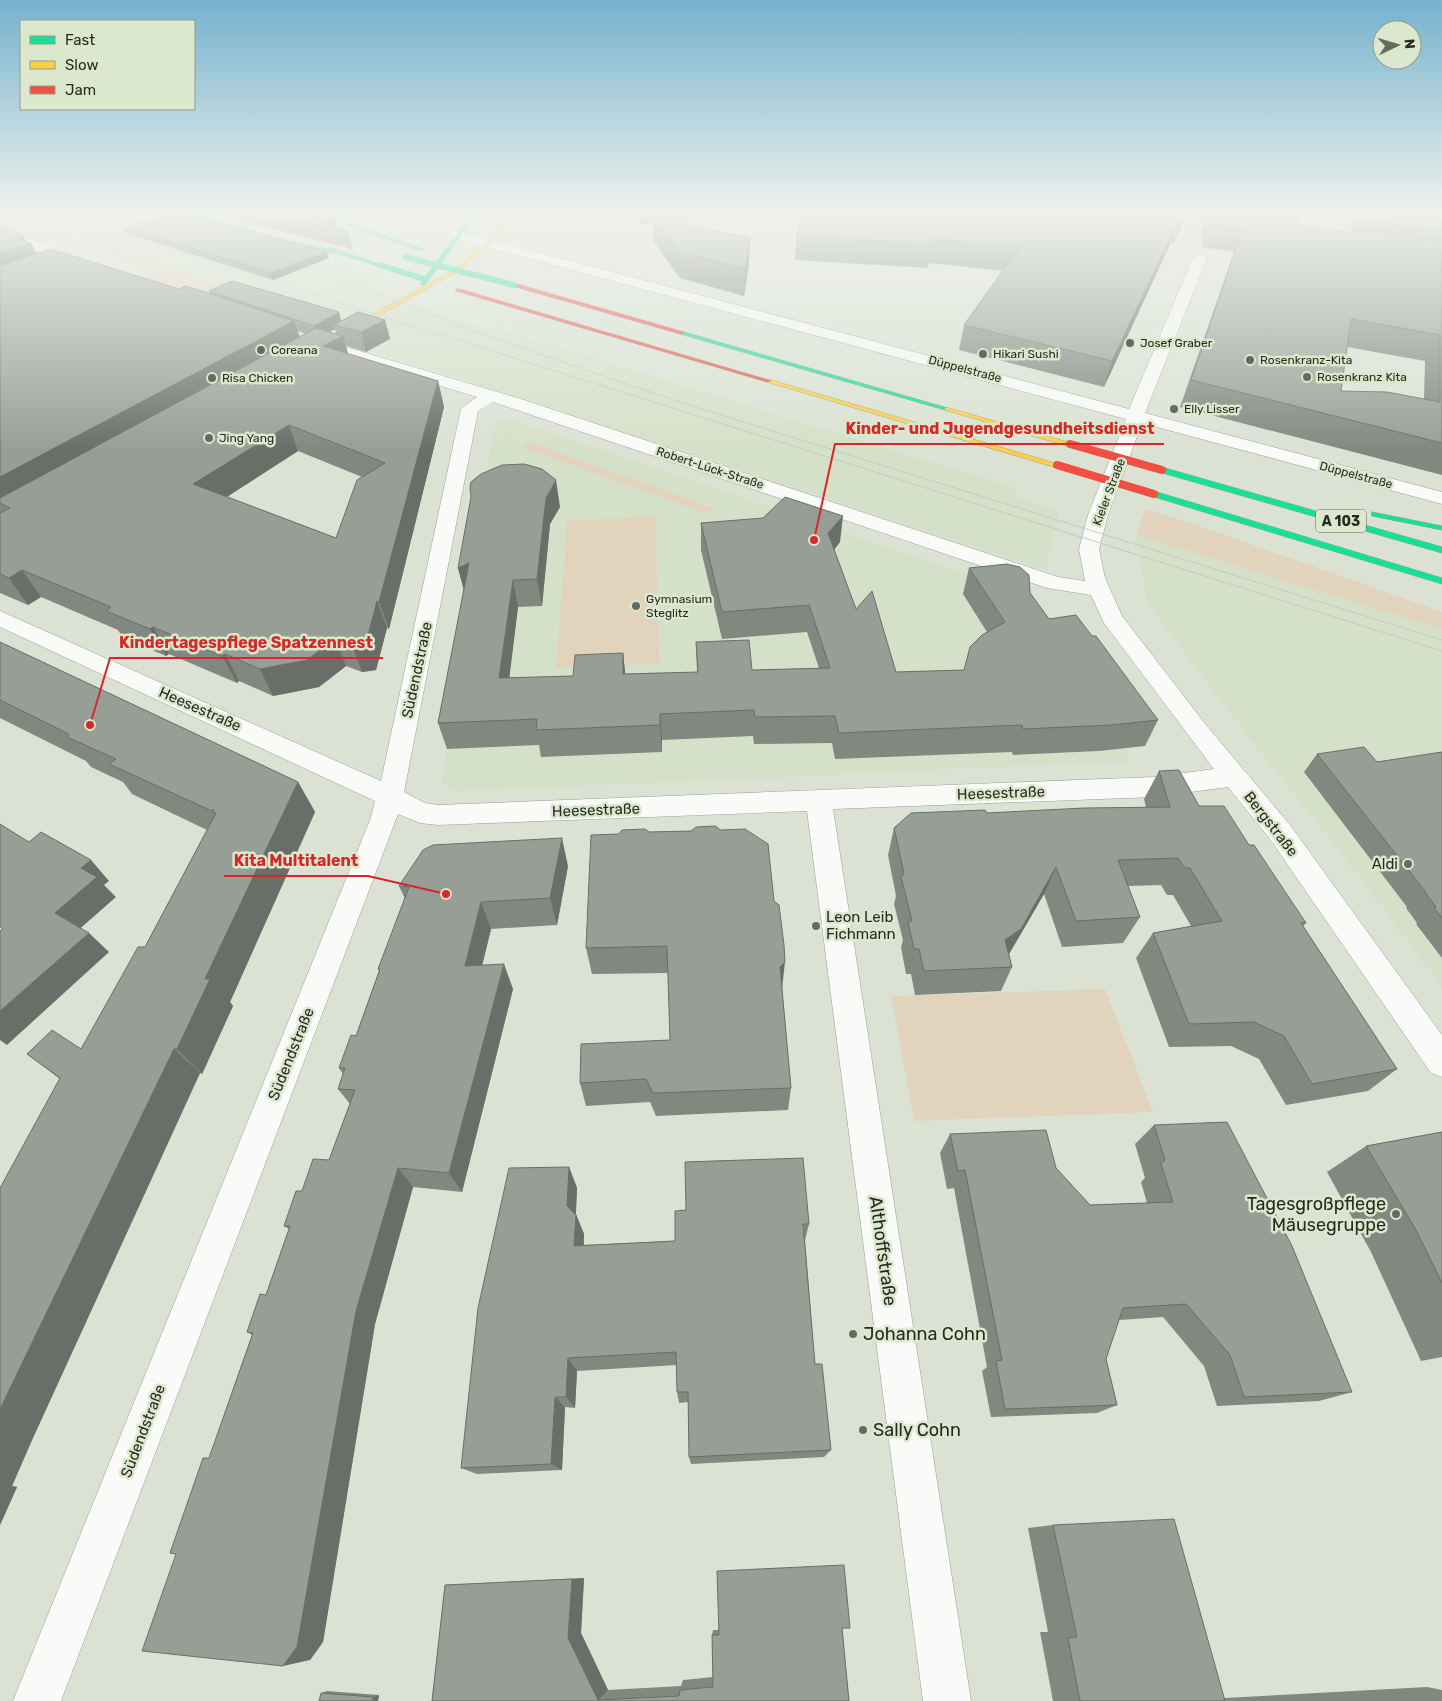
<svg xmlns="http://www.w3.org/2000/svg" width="1442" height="1701" viewBox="0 0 1442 1701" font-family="Rubik,sans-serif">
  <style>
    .built { fill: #d5e0c8 }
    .green { fill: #e2d3bd }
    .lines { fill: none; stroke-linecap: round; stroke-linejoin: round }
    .street-casing { stroke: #9a9f94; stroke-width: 1 }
    .fast-casing { stroke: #9a9f94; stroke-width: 1 }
    .slow-casing { stroke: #9a9f94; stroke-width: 1 }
    .jam-casing { stroke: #9a9f94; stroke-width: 1 }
    .street { fill: #fafbf9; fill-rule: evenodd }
    .fast { fill: #16e098; fill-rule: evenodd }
    .slow { fill: #ffcf43; fill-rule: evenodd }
    .jam { fill: #f24e42; fill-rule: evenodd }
    .tram { stroke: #c5c8c3; stroke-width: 1 }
    .fast-bridge-casing { stroke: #9a9f94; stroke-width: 6; stroke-linecap: butt }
    .jam-bridge-casing { stroke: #9a9f94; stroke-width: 8; stroke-linecap: butt }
    .fast-bridge { stroke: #16e098; stroke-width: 5.5 }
    .jam-bridge { stroke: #f24e42; stroke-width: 8 }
    .wall { fill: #818880; fill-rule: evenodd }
    .shaded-wall { fill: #696f68 }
    .building { fill: #969e95; stroke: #696f68; fill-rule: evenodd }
    .poi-dot { fill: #656b60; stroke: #dce8ce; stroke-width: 2 }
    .labels { text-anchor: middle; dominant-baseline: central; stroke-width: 5; stroke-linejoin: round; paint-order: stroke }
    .far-poi-label { font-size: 12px; fill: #262b21; stroke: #dce8ce; text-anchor: start }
    .far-street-label { font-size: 12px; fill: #262b21; stroke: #dce8ce }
    .shield { fill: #dce8ce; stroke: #5d6455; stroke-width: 1 }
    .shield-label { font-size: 14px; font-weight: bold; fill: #262b21 }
    .street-label { font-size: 15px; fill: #262b21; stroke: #dce8ce }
    .poi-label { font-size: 15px; fill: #262b21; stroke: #dce8ce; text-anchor: end }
    .near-poi-label { font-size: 18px; fill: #262b21; stroke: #dce8ce; text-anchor: start }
    .near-street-label { font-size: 18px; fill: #262b21; stroke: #dce8ce }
    .leader { fill: none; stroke: #d62828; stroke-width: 2 }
    .callout-dot { fill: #d62828; stroke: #dce8ce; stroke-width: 2 }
    .callout-label { font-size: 16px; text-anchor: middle; font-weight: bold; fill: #d62828; stroke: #dce8ce; stroke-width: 5; stroke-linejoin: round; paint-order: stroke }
  </style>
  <rect width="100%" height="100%" fill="#dbe2d4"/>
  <path class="built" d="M12,214H164L393,282L382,290L485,328L490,326L1018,489L1014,496L1043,505L1059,514L1046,570L378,352V348L391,340L238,292Z
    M407,214H464L457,220L440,223Z
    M508,418L983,580L1023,606L1046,614L1136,738L1128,750L1130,758L1127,762L838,773V775L454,791L447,788L442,782L482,497L496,421Z
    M1136,535L1442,629V987L1340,851L1250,739L1148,604Z"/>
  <path class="green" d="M0,214H12L238,292L202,298L146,278L152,272L37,231L25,234L0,224Z
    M529,442L714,508L707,514L522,447Z
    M1145,509L1188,522L1442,612V629L1136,535Z
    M655,517L660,664L556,668L567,520Z
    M1105,989L1153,1112L914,1121L891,996Z"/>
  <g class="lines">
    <g class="street-casing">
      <path id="street" d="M0,227L85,260L87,263L80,267L75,266L0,236Z
        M458,231L1129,409L1193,258L1200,254L1205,255L1207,258L1145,413L1442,492V504L1142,423L1108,515L1099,549L1105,578L1122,616L1206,725L1290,825L1442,1035V1077L1431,1073L1270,839L1228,787L1154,797L833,809L971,1701H923L807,811L438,825L420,823L398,814L61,1701H13L370,820L375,801L0,627V611L381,781L461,409L477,397L306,345L304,342L306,339L312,337L521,399L1058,577L1085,581L1079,549L1088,515L1126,419L453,238L451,235L453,232ZM493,402L1047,588L1091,595L1104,623L1214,769L1154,777L438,805L425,803L404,792L478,411Z"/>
    </g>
    <g class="fast-casing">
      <path id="fast" d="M187,214H196L273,237L326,249L331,248L383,265L380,267L347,256L270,239Z
        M316,214H324L426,250L421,251Z
        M472,214H477L425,285H421V283Z
        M680,332H684L951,409L945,410L680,334Z
        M1159,468H1165L1442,547V553L1159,472Z
        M1151,492H1157L1442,578V584L1151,496Z
        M1372,512L1442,526V530L1372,516Z"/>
    </g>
    <g class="slow-casing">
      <path id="slow" d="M507,214H512L490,244L459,271L342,336H338V334L455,269L486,242Z
        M1126,214H1140L1243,231L1240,233Z
        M767,380H771L1061,465L1054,467L767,382Z
        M945,408H949L1074,444L1067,446L945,410Z"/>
    </g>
    <g class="jam-casing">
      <path id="jam" d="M514,283L684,332L685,333L680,334L512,286V284Z
        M456,289H460L772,381L767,382L456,291Z"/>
    </g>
    <use href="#street" class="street"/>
    <use href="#fast" class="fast"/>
    <use href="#slow" class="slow"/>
    <use href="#jam" class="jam"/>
    <path class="tram" d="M58,214L1442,651
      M141,214L170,223
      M294,262L501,341L689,405L1442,640"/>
    <g class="fast-bridge-casing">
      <path id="fast-bridge" d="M405,257L514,285
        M380,265L424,279"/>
    </g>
    <g class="jam-bridge-casing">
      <path id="jam-bridge" d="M1070,444L1162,470
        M1057,465L1154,494"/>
    </g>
    <use href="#fast-bridge" class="fast-bridge"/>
    <use href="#jam-bridge" class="jam-bridge"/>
  </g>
  <path class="wall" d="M213,214H334L337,225L333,227L348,232L353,249Z
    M338,214H367L353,219Z
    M633,214H738L672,221L749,264L744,296L680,278L654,242L653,223L641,225Z
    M802,214H1187L1186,217H1185L1181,228L1174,243L1171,242L1104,387L959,350L964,325L1003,271L929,263L928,268L795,260L796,236Z
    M1199,214H1301L1298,221L1300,225L1351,233L1354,214H1442V475L1180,407L1234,252L1202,247L1201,231L1205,220L1200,219ZM1347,347L1425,361L1424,399L1341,391Z
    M0,227L26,242L31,243L36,254L179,289L210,294L209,291L341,321L385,320L390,339L366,352L346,346L348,354L438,381L444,407L389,629L387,628L376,670L362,672L346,666L319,687L273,696L239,681L237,683L169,654L166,656L123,638L118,630L41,597L28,605L0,593ZM335,329L336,334L329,332ZM298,331L306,334L300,337ZM298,451L362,477L336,538L227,497Z
    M123,227L329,258L273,280L125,233Z
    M560,507L550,524L542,606L518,607L509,678L573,676L623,653L625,674L697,672L696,642L752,670L819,668L807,632L722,639L701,550V523L840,542L834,550L856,609L896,672L964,670L987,632L963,594L969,568L1030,593L1049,619L1092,636L1158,720L1145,746L1099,751L1013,755L1012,752L835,759L832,743L754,744L753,736L662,740V752L541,757L539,745L447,749L438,723L464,591L458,568Z
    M0,642L298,782L315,812L230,1002L233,1006L202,1074L200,1073L32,1440L12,1486L17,1487L0,1525L60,1079L27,1054L81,1049L145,947L207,830L132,794L123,782L91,767L86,761L0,718Z
    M1442,752V958L1416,924L1417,923L1406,908L1407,907L1304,772L1317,754L1377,762Z
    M1159,771L1199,806L1249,845L1306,923L1303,926L1397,1069L1368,1091L1286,1105L1259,1059L1231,1046L1169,1047L1136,958L1153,933L1191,926L1173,895H1167L1161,885L1128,886L1140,917L1123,943L1062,947L1044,894L1009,954L1012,967L1001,991L915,995L911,974H906L901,947L903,940L894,904L896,896L888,855L894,828L987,813L1146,807L1144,799Z
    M720,830L782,987L791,1088L788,1110L656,1116L650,1102L586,1106L580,1083L670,1040L668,973L592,974L586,948L649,832Z
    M568,866L557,925L491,929L482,965L513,989L462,1192L413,1187L375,1324L323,1642L310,1660L209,1458L252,1335L247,1332L266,1295L289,1229L284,1226L302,1191L329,1160L350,1104L338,1089L343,1074L339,1068L356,1036L379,971L378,969L405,899L399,886Z
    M1154,1125L1352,1392L1319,1401L1217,1406L1204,1366L1163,1317L1119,1320L1106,1359L1117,1405L1097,1413L991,1417L982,1371L987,1367L954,1188L947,1189L940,1153L950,1134L1056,1168L1090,1205L1147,1203L1141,1182L1145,1178L1135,1144Z
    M1442,1132V1357L1421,1361L1371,1252L1327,1172L1366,1146Z
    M569,1167L577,1188L576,1214L584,1234V1245L675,1241V1211L809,1224L805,1240L815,1364L831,1450L824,1457L691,1464L689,1457L688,1402L679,1403L677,1392V1365L577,1371L575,1408L565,1407L562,1470L477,1474L461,1468Z
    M1053,1525L1224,1698L1427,1687L1442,1690V1701H1053L1040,1632H1048L1028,1528Z
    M584,1578L581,1633L608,1690L681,1686L683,1680L713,1677L712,1635L713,1630L842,1628L849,1701H432L445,1585Z
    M327,1691L379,1695L378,1701L321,1693Z"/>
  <path class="shaded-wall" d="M326,214H334L337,225L330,228Z
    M351,214H367L353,219Z
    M640,214H738L657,223L652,217L653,223L641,225Z
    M1184,214H1185L1181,228L1174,243Z
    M1179,219L1171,242L1104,387L1112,361Z
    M23,235L27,244L31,243L43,267L0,283V254L14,238Z
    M750,238L749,264L744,296L745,269Z
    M327,252L329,258L273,280L271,273Z
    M339,312L342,324L334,325L335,329L318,338L314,326Z
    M385,320L390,339L366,352L361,332Z
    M294,321L303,346L10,508L0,503V477Z
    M343,336L350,361L323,346Z
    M438,381L444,407L389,629L379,602Z
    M289,425L298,451L206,510L193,484Z
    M556,480L560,507L550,524L542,606L537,579L546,498Z
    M843,516L840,542L825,560L828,533Z
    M469,563L465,594L458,568Z
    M22,570L41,597L28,605L9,578Z
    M513,580L518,607L506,705L499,678Z
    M377,601L387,628L376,670L362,672L352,645Z
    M153,627L169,654L166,656L150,629Z
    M335,639L346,666L319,687L273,696L260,669Z
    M623,653L626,680L623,674Z
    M225,654L239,681L237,683L222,656Z
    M660,714L662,740V752L660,725Z
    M298,782L315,812L230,1002L233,1006L202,1074L177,1049L205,979Z
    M562,838L568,866L557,925L550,898Z
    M91,860L109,881L104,885L116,897L75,933L55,913L81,868Z
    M1056,867L1044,894L1009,954L1005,940Z
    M481,902L491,929L476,991L465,966Z
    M89,933L109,952L7,1045L0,1040V1011Z
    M785,962L782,989L780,967Z
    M504,964L513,989L462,1192L449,1173Z
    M174,1049L200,1073L32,1440L12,1486L17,1487L0,1525V1409Z
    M569,1167L577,1188L575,1225L567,1206Z
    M398,1168L413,1187L375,1324L323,1642L310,1660L283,1666L356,1311Z
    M576,1215L584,1234L582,1264L574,1246Z
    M568,1358L577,1371L575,1408L566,1397Z
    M555,1397L565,1407L562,1470L551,1464Z
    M584,1578L581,1633L608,1690L598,1700L568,1638L572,1579Z
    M379,1695L378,1701H373V1697Z"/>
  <path class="building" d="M179,214H188L327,252L271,273L123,227Z
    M275,214H300L348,232Z
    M802,214H1184L1182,219H1179L1112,361L964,325L1019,248L933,239L932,244L796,236Z
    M1210,214H1251L1301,222L1300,225L1358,234L1359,230L1442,242V443L1191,380L1243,228L1211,224ZM1351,319L1440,335V402L1387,392L1341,391Z
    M1361,214H1442V231L1360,219Z
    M652,217L750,238L745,269L680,252Z
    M0,227L23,235L14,238L31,243L0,254Z
    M50,249L179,289L186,286L294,321L0,477V266Z
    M232,281L339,312L314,326L209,291Z
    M358,312L385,320L361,332L334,325Z
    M316,328L343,336L323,346L438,381L379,602L377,601L366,643L352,645L335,639L307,660L260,669L225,654L222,656L153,627L150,629L106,611L111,607L22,570L9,578L0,574V513L10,508L0,503V498ZM289,425L385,463L357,480L336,538L193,484Z
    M524,464L542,469L556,480L546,498L537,579L513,580L499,678L573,676L575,655L623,653V674L698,672L696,642L749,640L752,670L830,668L809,605L722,612L701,523L763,518L785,497L843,516L828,533L856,609L872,591L896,672L964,670L970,647L982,635L1005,622L969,568L1007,564L1020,567L1029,575L1030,593L1049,619L1076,615L1092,636H1096L1158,720L1112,725L1023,729L1022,725L839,733L835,716L755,717L754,710L660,714V725L536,730L537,719L438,723L469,563L458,568L471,497L470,488L471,482L481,474L502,465Z
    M0,642L298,782L205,979H210L177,1049H174L0,1409V1188L60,1078L27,1054L52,1030L81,1049L138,947H145L216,813L213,812L214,809L212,811L109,764L116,759L67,737L69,734L0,700Z
    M1364,747L1377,762L1442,752V918L1434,908L1436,907L1424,891H1425L1317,754Z
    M1179,770L1199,806H1224L1249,845H1254L1306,923H1301L1397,1069L1312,1084L1284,1036L1254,1022L1189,1024L1153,933L1222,921L1190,868H1185L1178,858L1118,860L1140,917L1076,921L1056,867L1021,929L1005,940L1012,967L924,971L919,949H914L908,922L912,921L901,877L904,874L894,828L911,813L985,810L987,813L1084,808L1170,807L1159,771Z
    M0,824L29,842L41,832L91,860L81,868L97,877L55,913L89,933L0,1011V931L3,929L0,927Z
    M716,826L720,830L745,829L768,844L774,901L779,905L784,945L785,962L780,967L791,1088L653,1093L646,1079L580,1083L581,1044L670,1040L667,946L586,948L591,835L619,834L622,830L645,829L649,832L691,831L696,827Z
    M562,838L550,898L481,902L465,966L504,964L449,1173L398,1168L356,1311L297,1647L283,1666L142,1651L176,1554L170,1553L203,1458H209L253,1333L247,1332L260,1294L266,1295L290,1226H284L296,1191H302L313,1159L329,1160L355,1090L338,1089L345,1068H339L351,1035L356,1036L380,969H378L409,887L399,886L423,850L433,845Z
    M1227,1122L1292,1246L1352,1392L1244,1397L1230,1355L1186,1304L1123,1308L1106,1359L1117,1405L1005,1409L996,1361L1002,1360L965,1170L958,1171L950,1134L1046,1130L1056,1168L1090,1205L1173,1202L1161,1164L1165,1160L1154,1125Z
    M1442,1132V1283L1416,1230L1366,1146Z
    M803,1158L809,1224H803L815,1364H822L831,1450L689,1457L688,1392H677L676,1352L568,1358L566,1397H555L551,1464L461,1468L478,1308L509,1168L569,1167L567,1206L576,1215L574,1246L675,1241V1211L686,1210L685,1162Z
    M1174,1519L1225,1701H1080L1068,1638L1077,1637L1053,1525Z
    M844,1565L850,1628H842L849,1701H432L445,1585L572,1579L568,1638L598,1700L679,1696L680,1690L713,1687L712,1635H719L717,1571Z
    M321,1693L373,1697V1701H319Z"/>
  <linearGradient id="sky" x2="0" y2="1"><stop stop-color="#75b2ce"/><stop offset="0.47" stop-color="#eff2ec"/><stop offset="1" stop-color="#eff2ec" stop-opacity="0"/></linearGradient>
  <rect width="1442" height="452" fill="url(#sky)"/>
  <g class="poi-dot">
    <circle cx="1130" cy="343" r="5"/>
    <circle cx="261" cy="350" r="5"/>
    <circle cx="983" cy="354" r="5"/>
    <circle cx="1250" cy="360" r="5"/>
    <circle cx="1307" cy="377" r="5"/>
    <circle cx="212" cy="378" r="5"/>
    <circle cx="1174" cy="409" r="5"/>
    <circle cx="209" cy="438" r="5"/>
    <circle cx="636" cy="606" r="5"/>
    <circle cx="1408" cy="864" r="5"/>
    <circle cx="816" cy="926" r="5"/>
    <circle cx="1396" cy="1214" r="5"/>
    <circle cx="853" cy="1334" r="5"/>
    <circle cx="863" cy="1430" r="5"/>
  </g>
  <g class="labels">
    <g class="far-poi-label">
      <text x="1140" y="343">Josef Graber</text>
      <text x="271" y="350">Coreana</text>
      <text x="993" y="354">Hikari Sushi</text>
      <text x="1260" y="360">Rosenkranz-Kita</text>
      <text x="1317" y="377">Rosenkranz Kita</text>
      <text x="222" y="378">Risa Chicken</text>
      <text x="1184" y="409">Elly Lisser</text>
      <text x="219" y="438">Jing Yang</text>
      <text x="646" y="599">Gymnasium<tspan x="646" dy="14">Steglitz</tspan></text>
    </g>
    <g class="far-street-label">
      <text transform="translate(965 369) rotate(15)">Düppelstraße</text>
      <text transform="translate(710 468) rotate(18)">Robert-Lück-Straße</text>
      <text transform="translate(1356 475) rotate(15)">Düppelstraße</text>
      <text transform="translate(1109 492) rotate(-69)">Kieler Straße</text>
    </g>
    <rect class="shield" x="1316" y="509.5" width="50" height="23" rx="4"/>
    <g class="shield-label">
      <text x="1341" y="521">A 103</text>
    </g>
    <g class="street-label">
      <text transform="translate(417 670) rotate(-78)">Südendstraße</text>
      <text transform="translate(200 709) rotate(24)">Heesestraße</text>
      <text transform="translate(1001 793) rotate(-2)">Heesestraße</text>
      <text transform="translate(596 810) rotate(-2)">Heesestraße</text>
      <text transform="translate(1271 824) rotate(52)">Bergstraße</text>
      <text transform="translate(291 1054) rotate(-68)">Südendstraße</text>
      <text transform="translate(143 1431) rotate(-69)">Südendstraße</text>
    </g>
    <g class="poi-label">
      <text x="1398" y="864">Aldi</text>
      <text x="826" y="917" text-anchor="start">Leon Leib<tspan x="826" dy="17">Fichmann</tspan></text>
    </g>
    <g class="near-poi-label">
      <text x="1386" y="1204" text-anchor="end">Tagesgroßpflege<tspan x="1386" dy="21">Mäusegruppe</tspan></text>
      <text x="863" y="1334">Johanna Cohn</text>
      <text x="873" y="1430">Sally Cohn</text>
    </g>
    <g class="near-street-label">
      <text transform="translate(883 1251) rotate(82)">Althoffstraße</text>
    </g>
  </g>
  <path class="leader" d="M814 540L835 444H1164M90 725L110 658H383M446 894L368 876H224"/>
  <g class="callout-dot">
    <circle cx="814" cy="540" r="5"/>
    <circle cx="90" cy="725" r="5"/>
    <circle cx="446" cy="894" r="5"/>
  </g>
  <g class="callout-label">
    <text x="1000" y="434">Kinder- und Jugendgesundheitsdienst</text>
    <text x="246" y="648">Kindertagespflege Spatzennest</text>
    <text x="296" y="866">Kita Multitalent</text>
  </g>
  <rect x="20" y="20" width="175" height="90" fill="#dce8ce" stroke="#939c89"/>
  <rect x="30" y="36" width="25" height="8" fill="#16e098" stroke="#939c89"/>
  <text x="65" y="45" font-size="15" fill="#262b21">Fast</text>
  <rect x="30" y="61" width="25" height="8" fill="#ffcf43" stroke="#939c89"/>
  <text x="65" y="70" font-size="15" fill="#262b21">Slow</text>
  <rect x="30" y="86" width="25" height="8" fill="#f24e42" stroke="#939c89"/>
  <text x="65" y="95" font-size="15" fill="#262b21">Jam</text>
  <g transform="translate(1397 45) rotate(85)"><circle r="24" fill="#dce8ce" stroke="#939c89"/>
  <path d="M0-4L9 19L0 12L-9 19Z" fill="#656b60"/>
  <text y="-8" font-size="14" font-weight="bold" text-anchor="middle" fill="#262b21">N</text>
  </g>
</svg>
